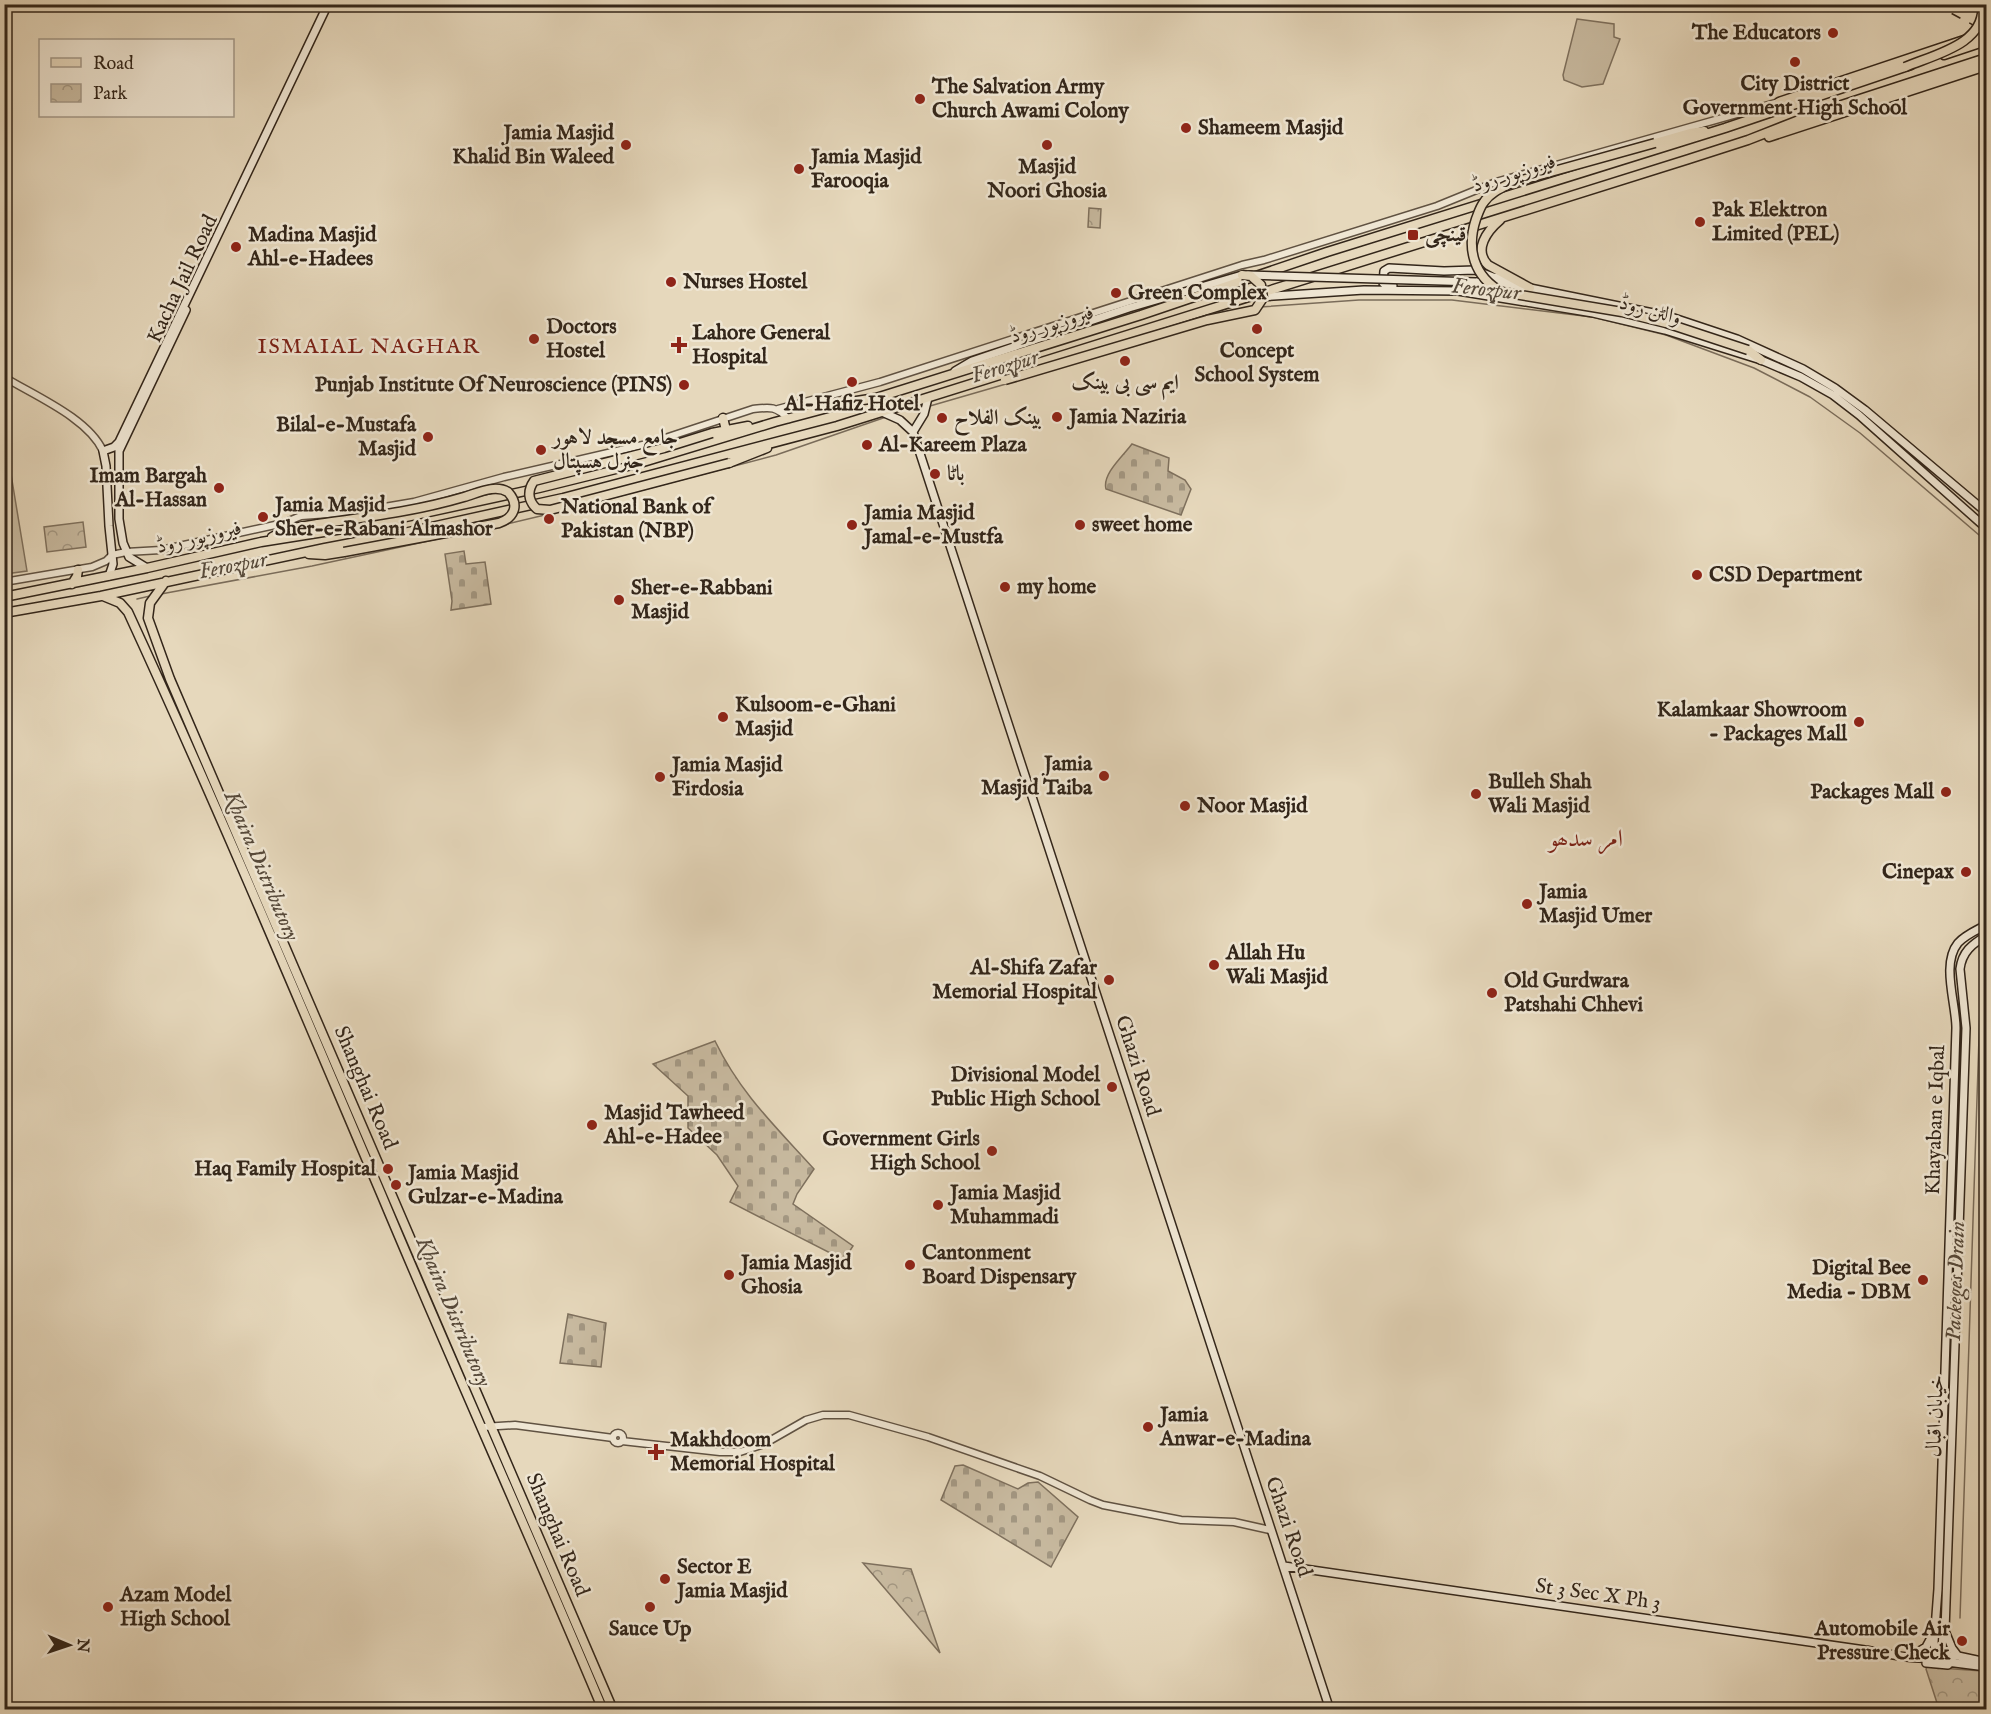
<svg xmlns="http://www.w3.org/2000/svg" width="1991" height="1714" viewBox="0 0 1991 1714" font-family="'IM FELL English',Amiri,serif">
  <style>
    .cemetery { fill: url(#cemetery-stones); stroke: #7e705d; stroke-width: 1.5 }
    .park { fill: url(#park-crowns); stroke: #7e705d; stroke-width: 1.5 }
    .garden { fill: #c8baa0; stroke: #7e705d; stroke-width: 1.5 }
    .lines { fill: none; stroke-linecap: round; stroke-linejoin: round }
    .stream { stroke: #7a6c5a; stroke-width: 1.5 }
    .tertiary-casing { stroke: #605242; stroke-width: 9 }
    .secondary-casing { stroke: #33261a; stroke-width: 10 }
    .primary-casing { stroke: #33261a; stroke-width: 11 }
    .tertiary { stroke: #efe6d3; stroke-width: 6 }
    .secondary { stroke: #efe6d3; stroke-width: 7 }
    .primary { stroke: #e6d8bc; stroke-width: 8 }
    .rail { stroke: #33261a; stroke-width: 1.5; stroke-dasharray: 10 10; stroke-linecap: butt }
    .secondary-bridge-casing { stroke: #33261a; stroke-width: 10; stroke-linecap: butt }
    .primary-bridge-casing { stroke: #33261a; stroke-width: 11; stroke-linecap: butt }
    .secondary-bridge { stroke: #efe6d3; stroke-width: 7 }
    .primary-bridge { stroke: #e6d8bc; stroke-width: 8 }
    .poi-dot { fill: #8f2418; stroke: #efe6d3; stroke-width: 2 }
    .labels { text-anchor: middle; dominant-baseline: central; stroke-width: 5; stroke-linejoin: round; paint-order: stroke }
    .poi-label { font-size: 21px; font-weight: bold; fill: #33261a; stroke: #efe6d3; text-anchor: start }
    .street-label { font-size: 21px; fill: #33261a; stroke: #efe6d3 }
    .water-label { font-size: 22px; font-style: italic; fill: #56493a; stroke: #efe6d3 }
    .neighbourhood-label { font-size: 22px; letter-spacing: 1.5px; fill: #7a1f14; stroke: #efe6d3 }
    .quarter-label { font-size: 24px; fill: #7a1f14; stroke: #efe6d3 }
  </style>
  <defs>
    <pattern id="cemetery-stones" width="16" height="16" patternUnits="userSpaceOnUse" patternTransform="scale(1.5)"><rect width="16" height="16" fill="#c8baa0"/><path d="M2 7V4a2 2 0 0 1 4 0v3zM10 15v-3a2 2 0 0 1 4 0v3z" fill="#a39782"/></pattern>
    <pattern id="park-crowns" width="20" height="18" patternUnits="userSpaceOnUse" patternTransform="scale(1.5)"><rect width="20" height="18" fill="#c8baa0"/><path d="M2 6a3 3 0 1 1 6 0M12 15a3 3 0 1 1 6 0" fill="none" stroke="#a39782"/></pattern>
  </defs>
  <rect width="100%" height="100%" fill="#e6d8bc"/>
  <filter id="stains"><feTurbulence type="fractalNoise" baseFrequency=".00333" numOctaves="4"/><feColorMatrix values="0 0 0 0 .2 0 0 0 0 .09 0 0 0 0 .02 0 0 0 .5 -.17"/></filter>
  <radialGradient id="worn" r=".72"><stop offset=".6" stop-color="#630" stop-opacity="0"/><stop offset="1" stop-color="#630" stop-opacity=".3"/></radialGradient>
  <path class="cemetery" d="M1132,444L1169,458L1168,471L1185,480L1191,489L1181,515L1106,489C1102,474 1123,456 1132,444Z
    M464,551L466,564L485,562L491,604L451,610L452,601L445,554Z
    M715,1041C740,1093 776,1127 814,1169L797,1194L793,1204L853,1246L844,1260L730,1202L738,1186L717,1155L688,1128V1096L653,1064Z
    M568,1314L606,1323L601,1367L560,1363Z
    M963,1465L1018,1489L1028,1483L1038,1482L1078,1517L1051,1567L941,1500L955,1466Z"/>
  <path class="park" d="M1089,208L1101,209L1100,228L1088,227Z
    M83,522L86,547L47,552L44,527Z
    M863,1563L911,1569L940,1653Z
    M1927,1667L1982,1671L1986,1677V1709H1939L1926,1669Z"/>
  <path class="garden" d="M1577,19L1614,24V37L1620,39L1603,84L1582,87L1564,80L1563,75Z
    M5,438L27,571L5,574H4Z"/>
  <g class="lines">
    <path class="stream" d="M1260,307L1359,300H1452L1592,317L1666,335L1754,368L1810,397L1860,433L1986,541
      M930,406L1006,384
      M563,511L776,455L886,417
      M507,524L549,514
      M161,594L312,566L447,537
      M137,599L150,596
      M185,728L192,744
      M390,1204L486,1425
      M488,1429L495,1447
      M1960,1618L1982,946
      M602,1694L608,1710"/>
    <g class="tertiary-casing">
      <path id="tertiary" d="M4,377C35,396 88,418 103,451
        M778,409L880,382L1242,265L1264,260L1437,206L1496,182L1779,102
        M4,582L92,567L106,561L112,555L126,552L161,550L284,523L301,516L355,512L414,502L504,477L647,444L753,409C771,407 775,406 789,419
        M483,1427L515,1425L613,1438
        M613 1438a5 5 0 1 1 10 0a5 5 0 1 1-10 0Z
        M622,1441L720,1452H740L764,1444L806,1420L823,1415H849L928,1437L1040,1476L1090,1500L1103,1505L1181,1520L1234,1522L1270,1530"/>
    </g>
    <g class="secondary-casing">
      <path id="secondary" d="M1476,282L1530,288L1668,316L1737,339L1803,369L1835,388L1865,410L1986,512
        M1393,286H1387L1383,283L1384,271L1389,268L1444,271L1475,270L1493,277L1514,280
        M1260,297L1364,290L1458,291L1593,313L1665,330L1761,360L1801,377L1833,395L1859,415L1986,528
        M955,371L972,361L1129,308L1242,275
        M882,412L900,420L913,432L1330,1710
        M913,432L924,414L928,398
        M147,568L129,557L123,543L119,519V451L186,310
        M109,576L113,564L109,526L106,466L103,451L114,447L119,442L328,4
        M1986,925C1977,930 1965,935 1958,943C1941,964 1956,1003 1956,1028L1938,1589L1934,1642L1935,1651L1947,1662L1986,1667
        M1284,1566L1865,1650C1882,1652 1927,1664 1939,1655
        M1945,1631L1952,1648L1958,1656
        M1916,1653L1926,1647L1932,1636
        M1939,1655C1945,1648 1940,1638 1945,1631L1966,1028L1960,969C1962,952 1972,944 1986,936
        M1907,1656L1913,1654L1958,1656L1986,1662
        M1926,1663L1948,1665L1950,1663"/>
    </g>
    <g class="primary-casing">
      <path id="primary" d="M1944,55L1986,41
        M1781,110L1779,102L1979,35
        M1769,137L1986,66
        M1655,143L1690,133L1704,131
        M1500,220C1487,231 1473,250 1488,265L1530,288
        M1748,350L1761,360
        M723,418L726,430
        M712,433L748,426
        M729,463L767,448
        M272,537L287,529L318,524
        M309,554L325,555L344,552
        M166,581L150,603L148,618L170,679L613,1710
        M72,584L77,576L78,570
        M103,596L120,603L128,612C217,805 299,1001 382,1196C454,1368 531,1538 603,1710
        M4,597L147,568L261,542L374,524L539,488L640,463L775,422L850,402L876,398L1141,315L1327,252L1725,128L1911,65
        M4,613L101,596L325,548L404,533L563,498L837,426L1689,159L1748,140L1817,113L1986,58"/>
    </g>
    <use href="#tertiary" class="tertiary"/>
    <use href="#secondary" class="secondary"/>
    <use href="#primary" class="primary"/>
    <path class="rail" d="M1934,4L1986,32"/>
    <g class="secondary-bridge-casing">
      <path id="secondary-bridge" d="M1248,275L1476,282"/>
    </g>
    <g class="primary-bridge-casing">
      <path id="primary-bridge" d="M1905,67C1933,55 1987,44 1982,4
        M1655,143L1511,183C1501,188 1490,193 1484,202C1480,207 1478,214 1476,219C1466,249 1474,277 1502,292L1622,312L1666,323L1748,350
        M1005,380L1207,320L1255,310L1263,298L1261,285L1251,276L1242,275
        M712,433L664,448L534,481C527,491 528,501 537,509L550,510L729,463
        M318,524C367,517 417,511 464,497C478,493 495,484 508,492C520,505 514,518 499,523L344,552"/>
    </g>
    <use href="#secondary-bridge" class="secondary-bridge"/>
    <use href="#primary-bridge" class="primary-bridge"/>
  </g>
  <g class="poi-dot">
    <circle cx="1833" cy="33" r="6"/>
    <circle cx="1795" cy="62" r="6"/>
    <circle cx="920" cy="99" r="6"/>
    <circle cx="1186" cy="128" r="6"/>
    <circle cx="626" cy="145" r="6"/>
    <circle cx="1047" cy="145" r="6"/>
    <circle cx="799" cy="169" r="6"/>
    <circle cx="1700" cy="222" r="6"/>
    <rect x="1407" y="229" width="12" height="12" rx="3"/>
    <circle cx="236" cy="247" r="6"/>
    <circle cx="671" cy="282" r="6"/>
    <circle cx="1116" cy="293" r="6"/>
    <circle cx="1257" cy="329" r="6"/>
    <circle cx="534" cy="339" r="6"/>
    <path d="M676 336h6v6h6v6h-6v6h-6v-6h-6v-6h6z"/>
    <circle cx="1125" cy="361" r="6"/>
    <circle cx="852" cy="382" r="6"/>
    <circle cx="684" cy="385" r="6"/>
    <circle cx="1057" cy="417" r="6"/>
    <circle cx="942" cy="418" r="6"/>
    <circle cx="428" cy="437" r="6"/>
    <circle cx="867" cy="445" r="6"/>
    <circle cx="541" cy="450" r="6"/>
    <circle cx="935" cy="474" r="6"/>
    <circle cx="219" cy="488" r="6"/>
    <circle cx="263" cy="517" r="6"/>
    <circle cx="549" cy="519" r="6"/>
    <circle cx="852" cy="525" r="6"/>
    <circle cx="1080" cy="525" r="6"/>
    <circle cx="1697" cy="575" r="6"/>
    <circle cx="1005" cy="587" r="6"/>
    <circle cx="619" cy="600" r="6"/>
    <circle cx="723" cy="717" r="6"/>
    <circle cx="1859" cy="722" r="6"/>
    <circle cx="1104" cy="776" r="6"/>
    <circle cx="660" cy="777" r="6"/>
    <circle cx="1946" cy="792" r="6"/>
    <circle cx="1476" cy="794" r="6"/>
    <circle cx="1185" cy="806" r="6"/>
    <circle cx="1966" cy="872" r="6"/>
    <circle cx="1527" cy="904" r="6"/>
    <circle cx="1214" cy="965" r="6"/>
    <circle cx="1109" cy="980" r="6"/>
    <circle cx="1492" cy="993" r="6"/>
    <circle cx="1112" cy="1087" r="6"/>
    <circle cx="592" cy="1125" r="6"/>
    <circle cx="992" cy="1151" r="6"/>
    <circle cx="388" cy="1169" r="6"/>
    <circle cx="396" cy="1185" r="6"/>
    <circle cx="938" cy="1205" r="6"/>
    <circle cx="910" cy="1265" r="6"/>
    <circle cx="729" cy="1275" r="6"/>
    <circle cx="1923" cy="1280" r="6"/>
    <circle cx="1148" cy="1427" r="6"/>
    <path d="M653 1443h6v6h6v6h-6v6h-6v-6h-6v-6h6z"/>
    <circle cx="665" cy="1579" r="6"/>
    <circle cx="108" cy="1607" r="6"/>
    <circle cx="650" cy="1607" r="6"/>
    <circle cx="1962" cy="1641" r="6"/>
  </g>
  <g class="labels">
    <g class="poi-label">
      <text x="1821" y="33" text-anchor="end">The Educators</text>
      <text x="1795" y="84" text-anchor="middle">City District<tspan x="1795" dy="24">Government High School</tspan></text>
      <text x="932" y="87">The Salvation Army<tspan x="932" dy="24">Church Awami Colony</tspan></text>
      <text x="1198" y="128">Shameem Masjid</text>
      <text x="614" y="133" text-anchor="end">Jamia Masjid<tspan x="614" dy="24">Khalid Bin Waleed</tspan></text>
      <text x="811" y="157">Jamia Masjid<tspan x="811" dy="24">Farooqia</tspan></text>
      <text x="1047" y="167" text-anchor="middle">Masjid<tspan x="1047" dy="24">Noori Ghosia</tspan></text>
      <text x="1712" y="210">Pak Elektron<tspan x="1712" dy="24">Limited (PEL)</tspan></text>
      <text x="248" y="235">Madina Masjid<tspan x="248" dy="24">Ahl-e-Hadees</tspan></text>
      <text x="1425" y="235">قینچی</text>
      <text x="683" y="282">Nurses Hostel</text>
      <text x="1128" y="293">Green Complex</text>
      <text x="546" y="327">Doctors<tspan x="546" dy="24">Hostel</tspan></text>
      <text x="692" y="333">Lahore General<tspan x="692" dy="24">Hospital</tspan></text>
      <text x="1257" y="351" text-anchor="middle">Concept<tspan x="1257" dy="24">School System</tspan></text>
      <text x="1125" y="383" text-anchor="middle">ایم سی بی بینک</text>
      <text x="672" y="385" text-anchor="end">Punjab Institute Of Neuroscience (PINS)</text>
      <text x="852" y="404" text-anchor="middle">Al-Hafiz Hotel</text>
      <text x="1069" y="417">Jamia Naziria</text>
      <text x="954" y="418">بینک الفلاح</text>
      <text x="416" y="425" text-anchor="end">Bilal-e-Mustafa<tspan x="416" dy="24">Masjid</tspan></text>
      <text x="553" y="438">جامع مسجد لاہور<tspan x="553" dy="24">جنرل ہسپتال</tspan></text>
      <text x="879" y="445">Al-Kareem Plaza</text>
      <text x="947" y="474">باٹا</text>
      <text x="207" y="476" text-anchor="end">Imam Bargah<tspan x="207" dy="24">Al-Hassan</tspan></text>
      <text x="275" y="505">Jamia Masjid<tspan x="275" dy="24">Sher-e-Rabani Almashor</tspan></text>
      <text x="561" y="507">National Bank of<tspan x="561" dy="24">Pakistan (NBP)</tspan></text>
      <text x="864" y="513">Jamia Masjid<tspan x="864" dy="24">Jamal-e-Mustfa</tspan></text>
      <text x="1092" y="525">sweet home</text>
      <text x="1709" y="575">CSD Department</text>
      <text x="1017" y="587">my home</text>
      <text x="631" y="588">Sher-e-Rabbani<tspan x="631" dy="24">Masjid</tspan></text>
      <text x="735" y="705">Kulsoom-e-Ghani<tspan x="735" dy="24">Masjid</tspan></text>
      <text x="1847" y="710" text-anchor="end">Kalamkaar Showroom<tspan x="1847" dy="24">- Packages Mall</tspan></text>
      <text x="1092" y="764" text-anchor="end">Jamia<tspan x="1092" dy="24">Masjid Taiba</tspan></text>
      <text x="672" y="765">Jamia Masjid<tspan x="672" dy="24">Firdosia</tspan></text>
      <text x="1488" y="782">Bulleh Shah<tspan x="1488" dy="24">Wali Masjid</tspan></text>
      <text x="1934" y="792" text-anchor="end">Packages Mall</text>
      <text x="1197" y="806">Noor Masjid</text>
      <text x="1954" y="872" text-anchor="end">Cinepax</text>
      <text x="1539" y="892">Jamia<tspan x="1539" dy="24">Masjid Umer</tspan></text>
      <text x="1226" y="953">Allah Hu<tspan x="1226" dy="24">Wali Masjid</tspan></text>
      <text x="1097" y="968" text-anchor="end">Al-Shifa Zafar<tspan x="1097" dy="24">Memorial Hospital</tspan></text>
      <text x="1504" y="981">Old Gurdwara<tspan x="1504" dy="24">Patshahi Chhevi</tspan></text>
      <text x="1100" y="1075" text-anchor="end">Divisional Model<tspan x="1100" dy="24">Public High School</tspan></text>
      <text x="604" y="1113">Masjid Tawheed<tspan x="604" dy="24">Ahl-e-Hadee</tspan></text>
      <text x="980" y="1139" text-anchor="end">Government Girls<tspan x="980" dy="24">High School</tspan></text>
      <text x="376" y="1169" text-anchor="end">Haq Family Hospital</text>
      <text x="408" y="1173">Jamia Masjid<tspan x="408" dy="24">Gulzar-e-Madina</tspan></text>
      <text x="950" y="1193">Jamia Masjid<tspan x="950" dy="24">Muhammadi</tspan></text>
      <text x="922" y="1253">Cantonment<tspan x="922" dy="24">Board Dispensary</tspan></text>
      <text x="741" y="1263">Jamia Masjid<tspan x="741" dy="24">Ghosia</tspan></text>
      <text x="1911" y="1268" text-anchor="end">Digital Bee<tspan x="1911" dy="24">Media - DBM</tspan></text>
      <text x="1160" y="1415">Jamia<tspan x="1160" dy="24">Anwar-e-Madina</tspan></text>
      <text x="670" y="1440">Makhdoom<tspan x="670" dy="24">Memorial Hospital</tspan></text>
      <text x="677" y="1567">Sector E<tspan x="677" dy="24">Jamia Masjid</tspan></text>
      <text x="120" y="1595">Azam Model<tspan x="120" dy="24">High School</tspan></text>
      <text x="650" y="1629" text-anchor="middle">Sauce Up</text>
      <text x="1950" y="1629" text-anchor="end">Automobile Air<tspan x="1950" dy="24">Pressure Check</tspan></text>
    </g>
    <g class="street-label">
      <text transform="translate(1514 174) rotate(-17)">فیروزپور روڈ</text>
      <text transform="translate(183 279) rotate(-65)">Kacha Jail Road</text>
      <text transform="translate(1650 311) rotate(15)">والٹن روڈ</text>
      <text transform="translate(1052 325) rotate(-17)">فیروزپور روڈ</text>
      <text transform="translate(199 538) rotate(-13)">فیروزپور روڈ</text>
      <text transform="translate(1137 1066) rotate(72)">Ghazi Road</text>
      <text transform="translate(365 1088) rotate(67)">Shanghai Road</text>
      <text transform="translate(1936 1120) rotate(-88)">Khayaban e Iqbal</text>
      <text transform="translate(1936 1416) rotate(-88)">خیابان اقبال</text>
      <text transform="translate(1288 1527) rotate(71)">Ghazi Road</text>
      <text transform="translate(557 1535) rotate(67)">Shanghai Road</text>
      <text transform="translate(1598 1595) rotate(8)">St 3 Sec X Ph 3</text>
    </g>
    <g class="water-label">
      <text transform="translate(1486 290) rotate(6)">Ferozpur</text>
      <text transform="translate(1005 367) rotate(-17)">Ferozpur</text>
      <text transform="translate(233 566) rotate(-11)">Ferozpur</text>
      <text transform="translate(261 866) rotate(67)">Khaira Distributory</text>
      <text transform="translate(1956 1281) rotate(-88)">Packeges Drain</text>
      <text transform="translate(453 1312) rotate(67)">Khaira Distributory</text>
    </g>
    <g class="neighbourhood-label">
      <text x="369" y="347">ISMAIAL NAGHAR</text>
    </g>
    <g class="quarter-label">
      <text x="1586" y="839">امر سدھو</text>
    </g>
  </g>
  <rect width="1991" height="1714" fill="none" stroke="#e6d8bc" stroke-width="24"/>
  <rect x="6" y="6" width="1979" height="1702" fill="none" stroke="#33261a" stroke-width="3"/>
  <rect x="12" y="12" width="1967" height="1690" fill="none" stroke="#33261a" stroke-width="1.5"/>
  <rect x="39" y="39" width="195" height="78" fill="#efe6d3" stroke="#a49989" stroke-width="1.5"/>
  <rect x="51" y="58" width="30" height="9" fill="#e6d8bc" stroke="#a49989" stroke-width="1.5"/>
  <text x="93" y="69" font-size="18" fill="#33261a">Road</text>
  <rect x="51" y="84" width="30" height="18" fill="url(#park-crowns)" stroke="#a49989" stroke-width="1.5"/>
  <text x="93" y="99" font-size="18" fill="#33261a">Park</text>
  <g transform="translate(69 1645) rotate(92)" stroke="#efe6d3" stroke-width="4.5" paint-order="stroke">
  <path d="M0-4.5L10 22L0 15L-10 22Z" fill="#33261a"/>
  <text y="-9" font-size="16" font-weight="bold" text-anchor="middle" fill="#33261a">N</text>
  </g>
  <rect width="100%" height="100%" filter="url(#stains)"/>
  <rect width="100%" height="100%" fill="url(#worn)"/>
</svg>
